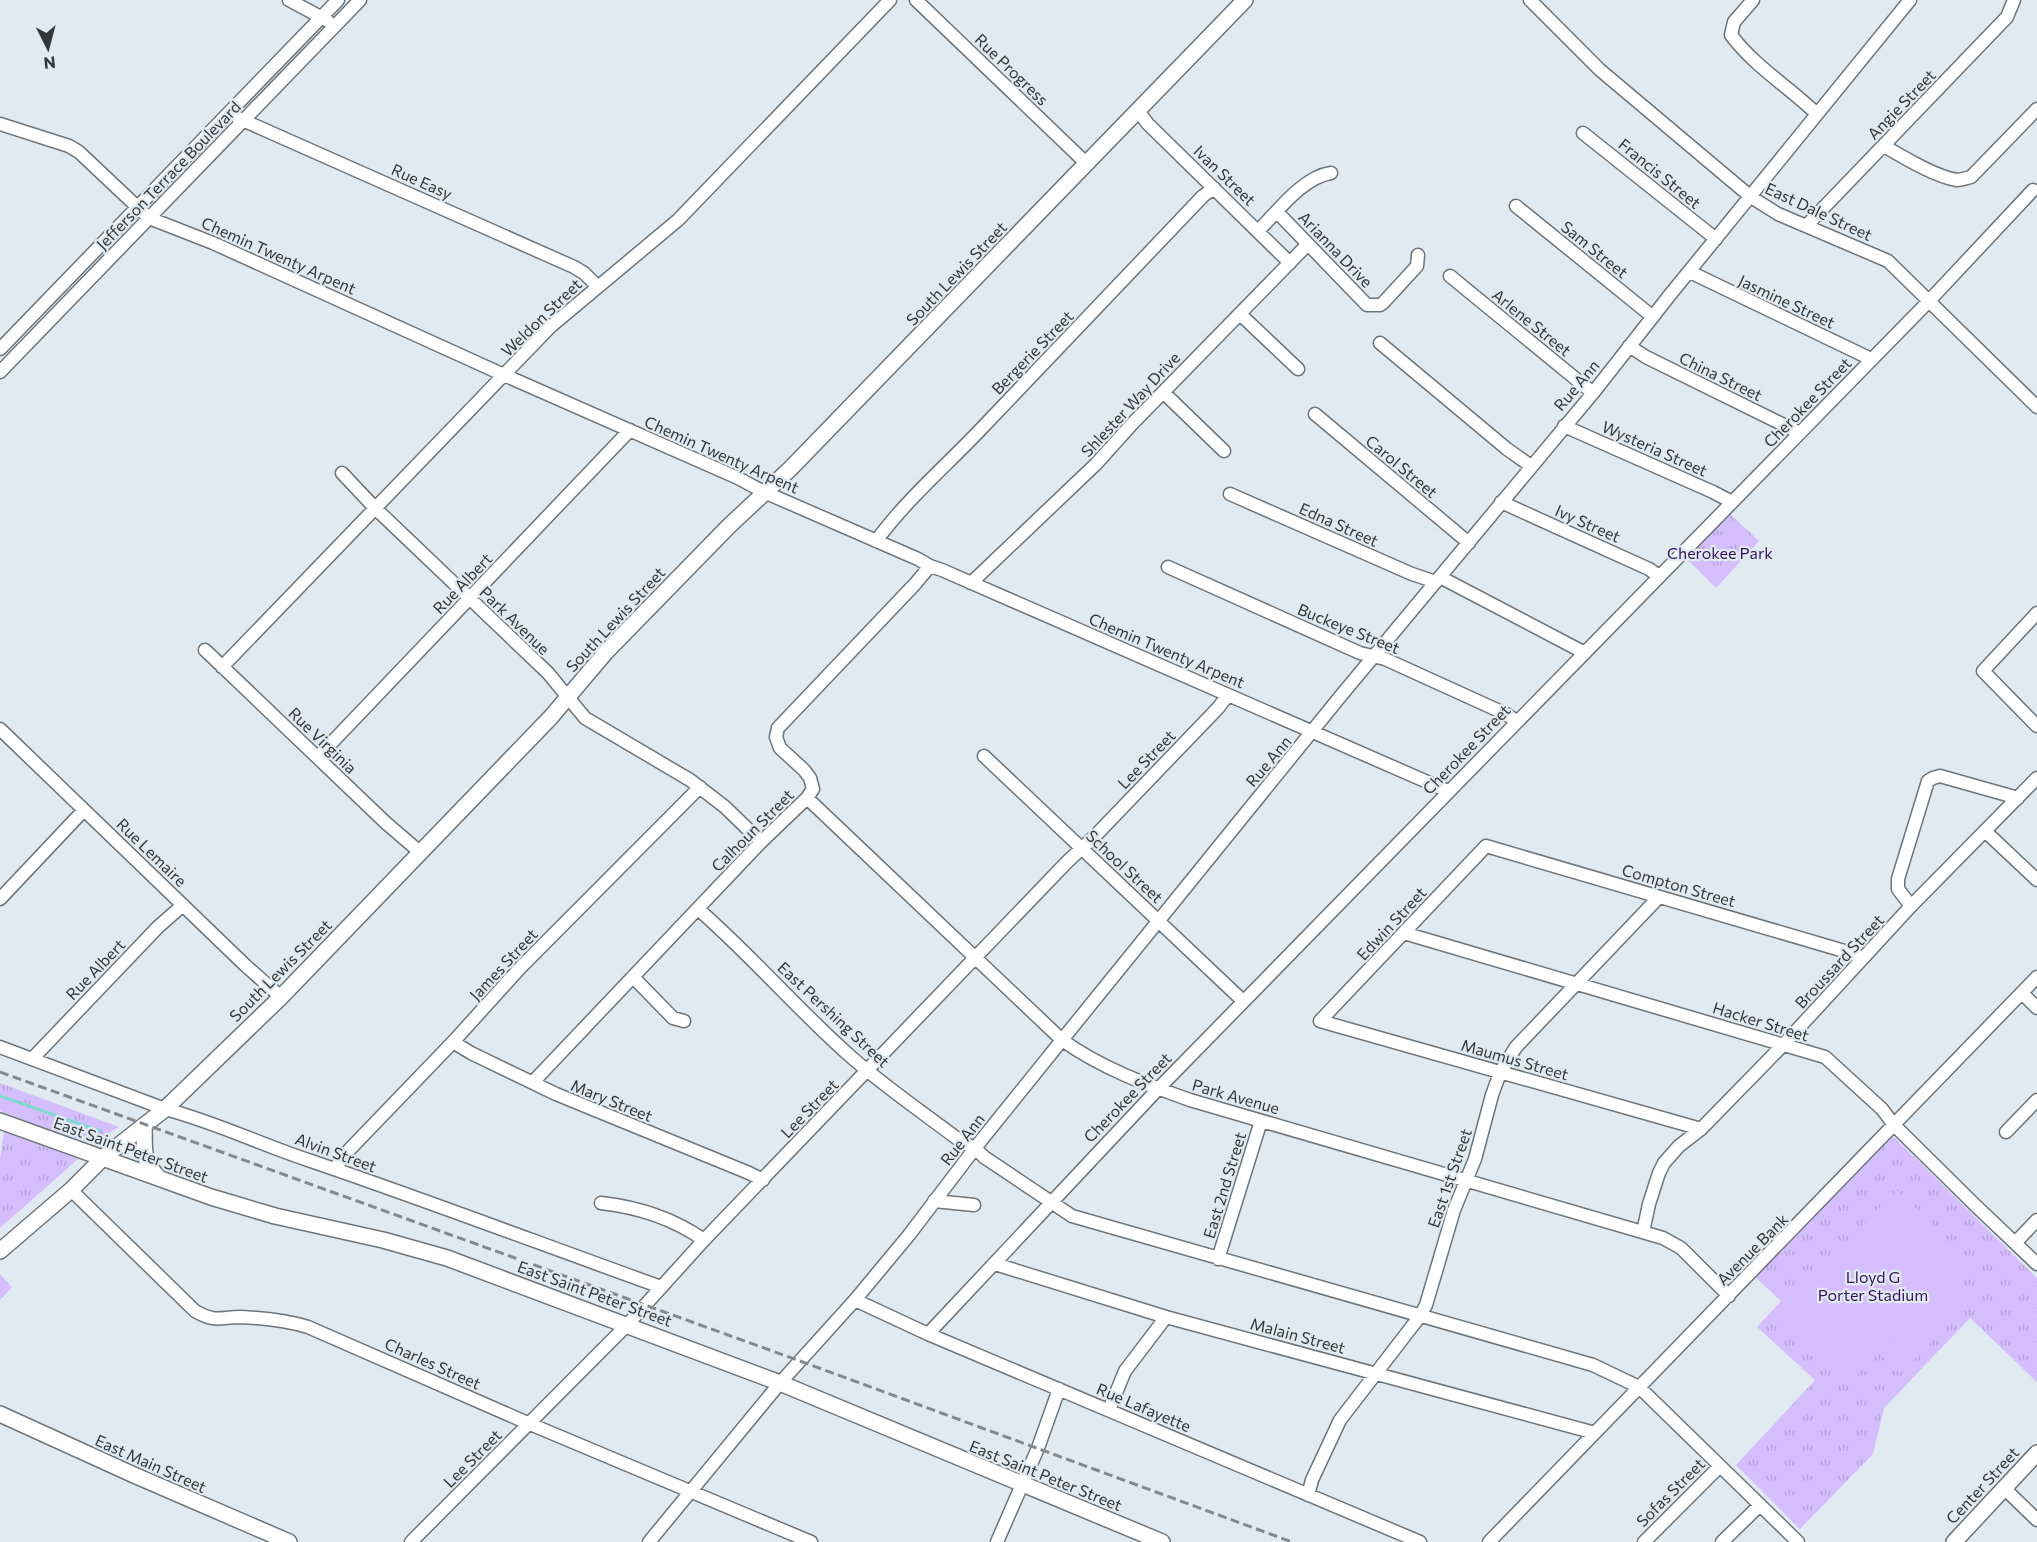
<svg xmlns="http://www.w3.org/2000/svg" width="2037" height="1542" viewBox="0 0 2037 1542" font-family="Commissioner,sans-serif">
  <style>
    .grass { fill: url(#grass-tufts) }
    .garden { fill: #d5befd }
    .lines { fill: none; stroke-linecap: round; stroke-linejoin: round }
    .stream { stroke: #7edbce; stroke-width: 3 }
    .minor-casing { stroke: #6d757b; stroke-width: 15 }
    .major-casing { stroke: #6d757b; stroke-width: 18 }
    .minor { stroke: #fff; stroke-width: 12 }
    .major { stroke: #fff; stroke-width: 15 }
    .rail { stroke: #83898d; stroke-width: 3; stroke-dasharray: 9 4.5; stroke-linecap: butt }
    .labels { text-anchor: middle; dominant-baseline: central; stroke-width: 4.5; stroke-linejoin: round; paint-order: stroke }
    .street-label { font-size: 16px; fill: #333739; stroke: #e1eaf1 }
    .park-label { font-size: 16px; fill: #36135b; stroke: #e1eaf1 }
  </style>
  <defs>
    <pattern id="grass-tufts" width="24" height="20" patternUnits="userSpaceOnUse" patternTransform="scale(1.5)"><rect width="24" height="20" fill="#d5befd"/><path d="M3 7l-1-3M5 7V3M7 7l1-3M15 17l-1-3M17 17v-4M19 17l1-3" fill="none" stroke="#b7a4da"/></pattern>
  </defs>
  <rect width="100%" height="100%" fill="#e1eaf1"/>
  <path class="grass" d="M1728,512L1759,541L1716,588L1685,557Z
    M0,1083L119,1127L99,1139H77L0,1111Z
    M4,1131L78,1159L0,1228V1159Z
    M1892,1135L2037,1278V1382L1970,1318L1884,1408L1873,1454L1800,1529L1736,1465L1815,1380L1757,1327L1781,1301L1753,1275Z
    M0,1274L12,1287L0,1300Z"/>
  <path class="garden" d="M1897,1190L1969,1260L1852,1380L1779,1310Z
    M1946,1286L1967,1305L1900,1374L1880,1355Z"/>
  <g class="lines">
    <path class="stream" d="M0,1096L100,1131"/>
    <g class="minor-casing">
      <path id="minor" d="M289,0L328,21
        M916,0L1086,163
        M1530,0L1600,70L1751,197L1778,214L1888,261L2037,407
        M1753,0L1734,22L1731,35C1754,66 1789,87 1817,114
        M1138,111L1148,124L1290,263
        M238,118L574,267L584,273L597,286
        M0,124L69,146L79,152L149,218L213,243L504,375L738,478L764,492L918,559L930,566L942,570L1448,791
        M1583,133L1716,239
        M1884,146C1903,157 1936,177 1957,180C1962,180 1966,178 1971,177L2037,109
        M1516,206L1653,317
        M1277,212L1367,305H1380L1383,303L1417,266L1418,255
        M1806,226L2007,17L2014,0
        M1258,231C1278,211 1303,177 1331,173
        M1690,272L1871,359
        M1450,276L1593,393
        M1240,314L1298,369
        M1380,343L1507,449L1531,466
        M1629,346L1646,357L1794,430L1798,434
        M0,349L338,0
        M0,372L360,0
        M1163,392L1224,451
        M1315,414L1469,543
        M1564,426L1713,492L1732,502
        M342,473L375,508L548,673L585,718L690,780L725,807L761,842
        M1230,494L1412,574L1436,582
        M1501,502L1649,569L1659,576
        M876,541C907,499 947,465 982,428C1056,350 1130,273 1203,196L1214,188
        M1168,567L1360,653L1385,659L1506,714L1516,721
        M1440,577L1585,653
        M971,583L1096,464L1132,424L1308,244
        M2037,613L1983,671L2037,726
        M205,650L386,823L421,853
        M222,667L550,327L678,220L890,0
        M0,729L246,966L281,997
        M984,756L1243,1001
        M318,757L630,430
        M807,798L1062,1040C1101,1068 1145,1084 1190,1100L1663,1238L1681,1248L1729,1296
        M1986,832L2037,880
        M0,899L84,810
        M1911,906L1898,889V879L1928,781L1933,778L1940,776L2018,798
        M698,909C751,955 797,1009 850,1056C885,1087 925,1114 963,1143L975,1148L984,1157L1072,1216L1593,1365L1639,1387L1798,1542
        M1404,933L1825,1057L1882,1109L1894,1125L1975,1205L2037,1264
        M633,977L673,1018L684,1021
        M2022,993L2037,1008
        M453,1042L471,1053L556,1094L749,1173L763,1180
        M0,1047L165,1109C215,1122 262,1145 311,1161C428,1201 544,1245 661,1287
        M33,1058L158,927L183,905
        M533,1082L761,842L807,798L813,789L810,778L804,770L780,748L776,737L778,728L915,584L930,566
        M1701,1129L1320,1021L1486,846L1851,953L1862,958
        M2006,1132L2037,1100
        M335,1168L350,1149L453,1042L520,968L700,787
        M71,1190L195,1311C216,1323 220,1317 241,1317C264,1318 286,1320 308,1327L530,1424L811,1542
        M934,1201L974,1205
        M601,1203C637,1207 674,1219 704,1240
        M1643,1232L1649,1204L1659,1173L1664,1163L1679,1146L1701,1129L1784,1044L1911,906L2037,778
        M2015,1243L2037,1220
        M1218,1259L1261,1121
        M995,1264L1166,1317L1595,1433
        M855,1300L928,1334L1420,1542
        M928,1334L1158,1089L1929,301L2033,190
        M1109,1410L1125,1371L1166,1317
        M2004,1488L2037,1520
        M1308,1495L1312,1480L1340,1420L1420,1316L1426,1305L1454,1210L1475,1159L1492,1095L1500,1073L1516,1047L1659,897
        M411,1542L628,1324L704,1240L1067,862L1096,835L1218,708L1228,695
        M649,1542L780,1383L855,1300L909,1235L975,1148L1062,1040L1339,698L1593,393L1669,296L1910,0
        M997,1542L1038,1448L1059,1389
        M1489,1542L2037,977
        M1644,1542L1720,1466
        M1722,1542L1759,1506"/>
    </g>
    <g class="major-casing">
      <path id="major" d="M0,1121L211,1197L275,1216L383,1240L447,1258L780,1383L1162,1542
        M144,1126C145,1151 141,1158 158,1177
        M0,1251L71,1190L104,1157L165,1109L281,997L551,717L606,652L729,526L790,469L1245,0
        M0,1414L134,1475L289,1542
        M1954,1542L2037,1453"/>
    </g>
    <use href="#minor" class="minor"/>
    <use href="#major" class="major"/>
    <path class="rail" d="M0,1072L800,1361L1292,1542"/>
  </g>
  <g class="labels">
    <g class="street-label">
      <text transform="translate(1012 69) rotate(44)">Rue Progress</text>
      <text transform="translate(1901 104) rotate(-46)">Angie Street</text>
      <text transform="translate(1660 173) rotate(39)">Francis Street</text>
      <text transform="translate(168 175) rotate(-46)">Jefferson Terrace Boulevard</text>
      <text transform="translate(1225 175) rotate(44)">Ivan Street</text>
      <text transform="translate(422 181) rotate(24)">Rue Easy</text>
      <text transform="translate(1819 211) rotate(25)">East Dale Street</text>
      <text transform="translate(1336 249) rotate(46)">Arianna Drive</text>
      <text transform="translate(1595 249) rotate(39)">Sam Street</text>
      <text transform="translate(279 255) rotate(24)">Chemin Twenty Arpent</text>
      <text transform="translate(956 273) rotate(-46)">South Lewis Street</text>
      <text transform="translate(1787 301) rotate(25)">Jasmine Street</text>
      <text transform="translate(541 317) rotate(-44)">Weldon Street</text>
      <text transform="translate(1532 322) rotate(39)">Arlene Street</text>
      <text transform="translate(1032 352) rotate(-46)">Bergerie Street</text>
      <text transform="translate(1721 376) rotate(26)">China Street</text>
      <text transform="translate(1576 385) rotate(-50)">Rue Ann</text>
      <text transform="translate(1807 402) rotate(-46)">Cherokee Street</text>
      <text transform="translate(1130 404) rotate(-47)">Shlester Way Drive</text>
      <text transform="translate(1655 448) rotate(24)">Wysteria Street</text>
      <text transform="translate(722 454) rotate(24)">Chemin Twenty Arpent</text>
      <text transform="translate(1402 466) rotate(40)">Carol Street</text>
      <text transform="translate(1588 523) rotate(24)">Ivy Street</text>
      <text transform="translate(1339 524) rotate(24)">Edna Street</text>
      <text transform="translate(462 583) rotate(-46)">Rue Albert</text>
      <text transform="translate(615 619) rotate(-47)">South Lewis Street</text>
      <text transform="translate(515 620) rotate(44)">Park Avenue</text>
      <text transform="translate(1349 628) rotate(22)">Buckeye Street</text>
      <text transform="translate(1167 650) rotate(23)">Chemin Twenty Arpent</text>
      <text transform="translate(323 740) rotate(44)">Rue Virginia</text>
      <text transform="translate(1466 749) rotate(-46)">Cherokee Street</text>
      <text transform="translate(1146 759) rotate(-46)">Lee Street</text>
      <text transform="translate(1268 761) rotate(-50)">Rue Ann</text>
      <text transform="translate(752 830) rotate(-45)">Calhoun Street</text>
      <text transform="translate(152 852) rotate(44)">Rue Lemaire</text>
      <text transform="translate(1125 866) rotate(43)">School Street</text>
      <text transform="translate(1679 885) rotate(16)">Compton Street</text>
      <text transform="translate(1391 923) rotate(-47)">Edwin Street</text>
      <text transform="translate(1839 961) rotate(-47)">Broussard Street</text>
      <text transform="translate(503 964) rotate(-47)">James Street</text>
      <text transform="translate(95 969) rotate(-46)">Rue Albert</text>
      <text transform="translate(280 970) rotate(-45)">South Lewis Street</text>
      <text transform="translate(834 1014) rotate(43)">East Pershing Street</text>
      <text transform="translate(1761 1021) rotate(17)">Hacker Street</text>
      <text transform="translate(1515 1059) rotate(16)">Maumus Street</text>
      <text transform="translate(1236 1096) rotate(16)">Park Avenue</text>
      <text transform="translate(1127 1097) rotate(-46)">Cherokee Street</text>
      <text transform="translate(612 1100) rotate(22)">Mary Street</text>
      <text transform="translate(809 1108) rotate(-46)">Lee Street</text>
      <text transform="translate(962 1139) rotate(-52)">Rue Ann</text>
      <text transform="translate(131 1149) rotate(20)">East Saint Peter Street</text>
      <text transform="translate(336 1152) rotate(20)">Alvin Street</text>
      <text transform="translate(1449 1178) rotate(-71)">East 1st Street</text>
      <text transform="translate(1224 1185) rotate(-73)">East 2nd Street</text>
      <text transform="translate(1752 1249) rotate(-45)">Avenue Bank</text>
      <text transform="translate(595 1293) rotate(20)">East Saint Peter Street</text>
      <text transform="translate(1298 1335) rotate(15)">Malain Street</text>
      <text transform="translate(433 1363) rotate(24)">Charles Street</text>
      <text transform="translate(1144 1407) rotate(23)">Rue Lafayette</text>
      <text transform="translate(472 1458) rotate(-45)">Lee Street</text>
      <text transform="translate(151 1463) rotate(24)">East Main Street</text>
      <text transform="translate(1046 1475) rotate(22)">East Saint Peter Street</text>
      <text transform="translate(1982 1485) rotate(-47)">Center Street</text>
      <text transform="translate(1670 1492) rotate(-45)">Sofas Street</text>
    </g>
    <g class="park-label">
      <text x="1720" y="552">Cherokee Park</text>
      <text x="1873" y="1276">Lloyd G<tspan x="1873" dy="18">Porter Stadium</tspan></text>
    </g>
  </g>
  <g transform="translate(48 48) rotate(174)" stroke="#e1eaf1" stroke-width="4.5" paint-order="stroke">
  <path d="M0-4.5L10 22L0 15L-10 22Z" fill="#333739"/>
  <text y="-9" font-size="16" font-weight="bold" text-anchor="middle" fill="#333739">N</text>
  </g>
</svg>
